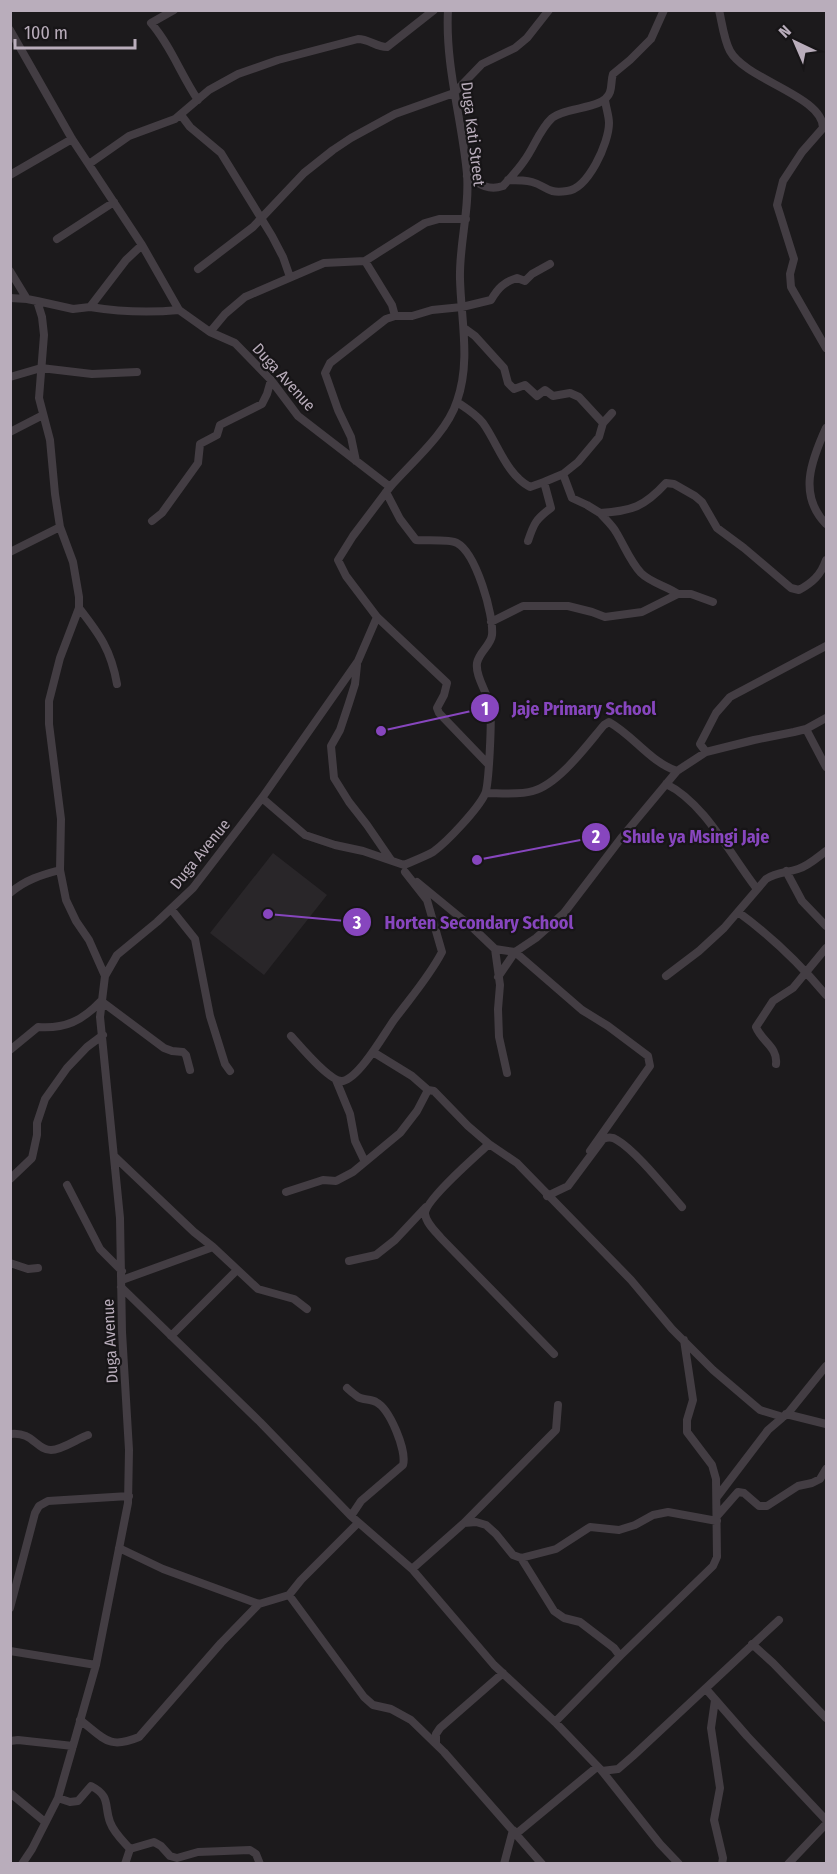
<svg xmlns="http://www.w3.org/2000/svg" width="837" height="1874" viewBox="0 0 837 1874" font-family="'Fira Sans Condensed',sans-serif">
  <style>
    .built { fill: #292629 }
    .lines { fill: none; stroke-linecap: round; stroke-linejoin: round }
    .minor { stroke: #433d43; stroke-width: 8 }
    .labels { text-anchor: middle; dominant-baseline: central; stroke-width: 4.5; stroke-linejoin: round; paint-order: stroke }
    .street-label { font-size: 16px; fill: #b9adbb; stroke: #171517 }
    .leader { fill: none; stroke: #8746be; stroke-width: 2 }
    .callout-dot { fill: #8746be; stroke: #171517; stroke-width: 2 }
    .mark-label { font-size: 18px; text-anchor: middle; font-weight: bold; fill: #fff }
    .callout-label { font-size: 18px; text-anchor: middle; font-weight: bold; fill: #8746be; stroke: #171517; stroke-width: 4.5; stroke-linejoin: round; paint-order: stroke }
  </style>
  <rect width="100%" height="100%" fill="#1c1a1c"/>
  <path class="built" d="M273,853L327,895L264,975L210,933Z"/>
  <g class="lines">
    <path class="minor" d="M174,10L151,23C171,46 181,75 198,100
      M719,10C722,23 724,40 730,51C746,80 823,96 823,128L802,152L783,181L777,205L794,259L790,274L791,287L826,348
      M10,30L72,139L142,245L179,310L210,332L235,343L271,380L298,416L390,487L353,536L338,560L346,576L377,617L358,661L262,798L193,888L157,922L117,955L105,976L100,1017L120,1218L122,1332L129,1450L128,1503L96,1665L73,1746L58,1798L32,1849L22,1864
      M181,115L190,127L221,153L272,236L283,257L290,277
      M89,164L129,136L175,119L209,90L238,74L278,60L358,39C369,39 376,47 387,47L434,10
      M10,175L72,139
      M467,176C479,184 488,191 503,186C510,178 518,170 524,161C534,148 539,130 552,118C567,106 604,110 610,92C612,86 611,80 613,74L630,60L651,39L664,10
      M508,180C516,180 525,180 532,182C547,186 546,194 567,191C588,189 609,143 609,123C609,116 606,108 605,100
      M57,239L114,202
      M365,261L425,223L439,219H466
      M198,269L253,227L304,173L333,150L351,138L395,114L454,93L482,64L515,48L527,38L549,10
      M10,271L27,299L37,301L42,317L44,335L39,398L50,440L55,494L60,527L73,562L79,597V608L60,658L49,701V724L61,819L60,870L66,900L76,921L89,940L105,976
      M10,298L27,299
      M37,301L73,309L90,307L126,260L142,245
      M90,307C121,312 148,313 179,310
      M464,328L475,336L504,368L508,383L514,389L525,385L537,396L545,390L553,396L570,393L579,397L603,423
      M210,332L225,314L245,297L324,263L365,261L392,305L395,316
      M10,377L41,368L92,374L137,372
      M457,402C466,408 476,414 483,423C498,444 506,474 530,487L544,482L551,508C536,519 534,523 528,541
      M826,428C811,461 798,495 826,524
      M10,432L43,415
      M356,461L351,437L338,410L325,373L330,363L386,319L395,316H412L432,310L462,307L491,300C498,288 504,282 517,278L525,281L532,274L550,264
      M563,474L572,498L587,505L600,513C632,511 644,507 666,483L674,484L695,496L702,502L717,528L744,548L791,588L799,590C812,583 821,575 826,560
      M544,482L563,474L578,462L599,437L603,423L612,413
      M390,487C412,462 447,433 457,401C471,361 461,320 460,279C459,243 470,210 467,174C462,119 445,66 448,10
      M600,513C605,519 612,525 616,532C624,545 630,561 641,573C651,583 667,586 678,594
      M152,521L162,513L198,463L200,444L217,435L220,425L262,404L267,394L271,380
      M10,552L60,527
      M79,608C100,635 111,650 117,684
      M377,617L447,683L444,695L437,708L439,713L488,764
      M491,622L523,606H568L592,612L605,617L642,612L678,594H691L713,602
      M357,665L355,684L349,703L340,730L331,746L334,778L349,802L367,825L391,860
      M806,729L826,767
      M706,752L700,744L716,713L730,697L826,646
      M666,784C704,802 731,856 757,889
      M486,793C499,793 521,795 533,791C559,784 587,745 604,725L609,722C634,736 650,762 677,771L706,752L754,740L794,732L806,729L826,718
      M262,798L305,835L335,845L363,851L404,865C413,861 424,857 433,852C447,842 478,809 485,794C489,786 492,718 490,707C488,693 475,677 477,663C479,652 491,645 492,635C494,615 476,553 457,543C450,539 426,541 416,540L400,519L386,492
      M786,871L802,901L826,926
      M417,882L473,928L495,949L500,985L498,1009L499,1037L507,1073
      M10,893C25,880 41,875 60,870
      M171,909L195,939L210,1016L225,1064L230,1071
      M738,912C771,936 800,964 826,995
      M495,949L515,952L536,938L564,913L622,837L677,771
      M666,976L699,951L724,928L766,879C777,872 786,873 798,869C808,866 818,857 826,851
      M498,977L515,952L582,1010L608,1026L648,1056L650,1066L590,1151
      M291,1036C300,1046 331,1083 343,1081C360,1077 384,1034 394,1020C411,997 429,977 442,952L427,900L405,872
      M10,1050L38,1027C65,1029 82,1021 101,1001L164,1048L172,1051L183,1052L186,1055L190,1070
      M373,1052L412,1076L428,1090L434,1091L468,1126L489,1144L517,1163L631,1280L672,1329L713,1370L760,1410L783,1417
      M776,1064C778,1047 762,1042 756,1027L773,1001L793,988L826,948
      M336,1080L350,1114L355,1141L365,1162
      M489,1144C477,1155 424,1201 425,1214C426,1223 436,1232 441,1238L554,1354
      M114,1156L194,1232L213,1247
      M10,1179L32,1158L37,1135V1123L45,1099L67,1068L87,1047L103,1035
      M67,1185L100,1249L122,1271
      M286,1192L323,1180L336,1181L353,1172L400,1133L417,1111L428,1090
      M547,1196L568,1186L603,1139C608,1137 613,1137 617,1140C636,1151 666,1189 682,1207
      M349,1261L376,1255L395,1240L426,1207
      M10,1263L28,1269L38,1268
      M122,1280L213,1247L258,1289L294,1299L307,1309
      M121,1287L260,1422L351,1516L412,1569L494,1665L555,1722L602,1771L660,1844L679,1864
      M171,1336L237,1270
      M347,1388C350,1391 354,1394 358,1397C363,1400 371,1399 376,1402C390,1409 407,1451 403,1465L361,1501L351,1516
      M786,1414L826,1424
      M10,1434C33,1431 36,1450 51,1450C62,1450 77,1439 88,1435
      M717,1497L768,1430L789,1412L826,1366
      M717,1516L738,1492L744,1493L759,1506H767L798,1486L812,1483L820,1479L826,1469
      M464,1523L556,1430L558,1405
      M119,1548L163,1569L259,1604L289,1595L301,1580L358,1523
      M521,1558L554,1611L564,1618L580,1622L614,1648L620,1656
      M412,1569L464,1523L476,1522L486,1525L496,1534L513,1555L521,1558L556,1549L590,1527L619,1530L635,1525L653,1515L668,1512L717,1521
      M289,1595L364,1697L373,1705L391,1709L411,1720L444,1752L542,1864
      M10,1608L35,1513L39,1506L48,1501L129,1496
      M752,1644L773,1663L826,1718
      M10,1651L96,1665
      M706,1689L747,1736L826,1820
      M715,1700L711,1728L720,1788L714,1820L723,1858L722,1864
      M80,1720C104,1738 108,1750 139,1737L221,1643L259,1604
      M555,1722L620,1656L713,1566L717,1557L716,1479L712,1465L687,1432V1420L693,1400L684,1340
      M10,1741L18,1740L73,1746
      M436,1744V1734L440,1728L503,1673
      M602,1771L618,1769L633,1756L779,1620
      M10,1793L45,1822
      M58,1798L70,1802L78,1801L91,1786C111,1796 104,1806 110,1822C114,1833 123,1841 130,1849L154,1842L161,1846L170,1856L177,1858L198,1852L250,1850L256,1854L260,1864
      M516,1834L597,1767
      M125,1864L130,1849
      M504,1864L513,1830
      M788,1864L826,1824"/>
  </g>
  <g class="labels">
    <g class="street-label">
      <text transform="translate(473 134) rotate(83)">Duga Kati Street</text>
      <text transform="translate(284 377) rotate(48)">Duga Avenue</text>
      <text transform="translate(200 854) rotate(-51)">Duga Avenue</text>
      <text transform="translate(110 1341) rotate(-93)">Duga Avenue</text>
    </g>
  </g>
  <path class="leader" d="M381 731L485 708M477 860L596 837M268 914L357 922"/>
  <g class="callout-dot">
    <circle cx="381" cy="731" r="6"/>
    <circle cx="477" cy="860" r="6"/>
    <circle cx="268" cy="914" r="6"/>
    <circle cx="485" cy="708" r="15"/>
    <circle cx="596" cy="837" r="15"/>
    <circle cx="357" cy="922" r="15"/>
  </g>
  <g class="mark-label">
    <text x="485" y="715">1</text>
    <text x="596" y="843">2</text>
    <text x="357" y="929">3</text>
  </g>
  <g class="callout-label">
    <text x="584" y="715">Jaje Primary School</text>
    <text x="696" y="843">Shule ya Msingi Jaje</text>
    <text x="479" y="929">Horten Secondary School</text>
  </g>
  <rect width="837" height="1874" fill="none" stroke="#b9adbb" stroke-width="24"/>
  <g transform="translate(795 42) rotate(316)" stroke="#171517" stroke-width="4.5" paint-order="stroke">
  <path d="M0-4.5L10 22L0 15L-10 22Z" fill="#b9adbb"/>
  <text y="-9" font-size="16" font-weight="bold" text-anchor="middle" fill="#b9adbb">N</text>
  </g>
  <path d="M15 39v9h120v-9" fill="none" stroke="#b9adbb" stroke-width="3"/>
  <text x="24" y="39" font-size="18" fill="#b9adbb" stroke="#171517" stroke-width="4.5" paint-order="stroke">100 m</text>
</svg>
